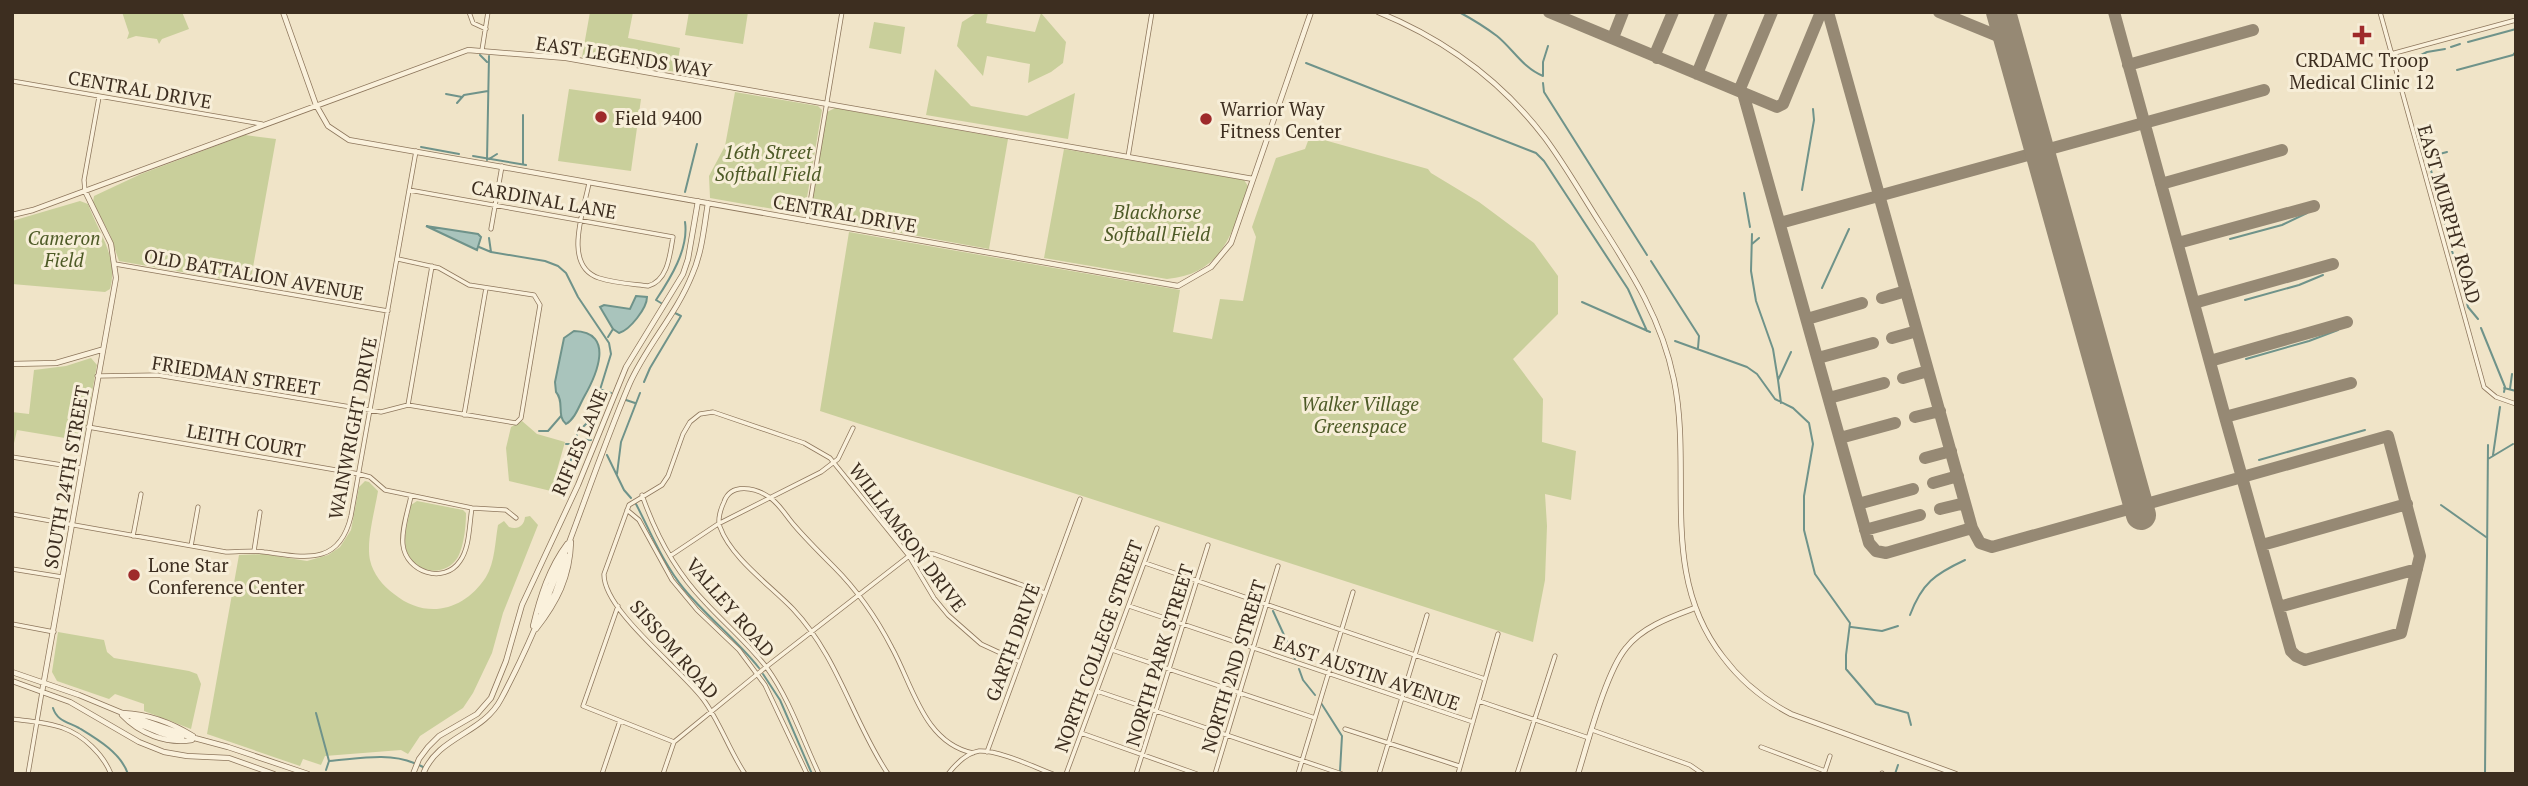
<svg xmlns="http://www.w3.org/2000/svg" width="2528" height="786" viewBox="0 0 2528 786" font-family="'PT Serif',serif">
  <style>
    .green { fill: #c9cf9b }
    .water { fill: #a9c4bc; stroke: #6f938a; stroke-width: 2 }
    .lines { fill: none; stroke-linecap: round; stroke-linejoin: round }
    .stream { stroke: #6f938a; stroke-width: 2 }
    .taxiway { stroke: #968974; stroke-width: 12 }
    .runway { stroke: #968974; stroke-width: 30 }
    .minor-casing { stroke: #8d765c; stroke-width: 5 }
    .tertiary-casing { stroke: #8d765c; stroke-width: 6 }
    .minor { stroke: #faf1dc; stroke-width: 3.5 }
    .tertiary { stroke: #faf1dc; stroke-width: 4.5 }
    .poi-dot { fill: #9e2a2b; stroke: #f7eed8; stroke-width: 2.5 }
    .labels { text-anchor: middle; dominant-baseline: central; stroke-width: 6; stroke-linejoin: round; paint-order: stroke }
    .street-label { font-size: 19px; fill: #3d2e20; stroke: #f7eed8 }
    .poi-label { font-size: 19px; fill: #3d2e20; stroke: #f7eed8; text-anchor: start }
    .park-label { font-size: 19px; font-style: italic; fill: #4d5a26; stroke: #f7eed8 }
  </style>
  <rect width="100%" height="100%" fill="#f0e4c8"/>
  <path class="green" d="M122,12H182L189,29L162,39L159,44L157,39L136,36L127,39L129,33Z
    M590,12H633L628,38L680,48L676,72L582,57Z
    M689,12H748L743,44L685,35Z
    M978,12H988L986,23L1035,32L1041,13L1066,42L1063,63L1051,72L1028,83L1030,64L987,56L983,76L957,46L962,22Z
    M874,22L905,27L901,54L869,48Z
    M935,69L971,106L1027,116L1075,93L1068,139L926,115Z
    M569,89L641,99L631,171L558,161Z
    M735,92L818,106L822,110L805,209L802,214L710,198L709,176L725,146Z
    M835,108L1008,139L989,249L813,217L810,212L827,112Z
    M245,135L276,139L250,284L119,261L110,235L93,202L94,196L141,174Z
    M1317,138L1428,169L1431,173L1479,202L1534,243L1558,276V314L1513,359L1543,399L1542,442L1576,451L1571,500L1545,494L1547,526L1545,580L1533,642L820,411L849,232L1180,290L1173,332L1212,339L1220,299L1243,301L1256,237L1252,227L1276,158L1305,149L1308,141Z
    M1064,149L1244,180L1248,186C1233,232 1223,274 1167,279L1044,258Z
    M80,201L88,204C98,232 119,257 110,289L105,292L12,284V221Z
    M91,358L97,365L83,441L17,430L12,452V412L29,414L34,370L66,366Z
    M522,421L537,434L565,442L551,491L509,481L506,448L511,427Z
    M365,481L369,482L378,491C375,510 366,541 370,560C373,574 383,586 394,594C426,620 464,611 486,577C495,562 495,542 498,525L504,521L509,527C518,530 524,526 525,517L530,516L538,525L503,613L492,653L473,693L463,708L420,736L408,754L401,750L325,756L321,765L303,759L300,766L207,734L239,555L263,554L307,561L328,555L340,547L351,530L359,487Z
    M417,501L463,510L466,513C466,526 464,545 458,557C445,579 412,573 406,549C403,536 409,518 411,505Z
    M58,632L104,640L107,652L114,658L189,671L197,674L201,684L191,729L144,711V704L115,694L109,699L57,681L52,672Z"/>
  <path class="water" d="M426,226L478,234L481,237L477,250Z
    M636,296L647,297C647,308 630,330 619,333L613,329L600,307L604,305L630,309Z
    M574,331C616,332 596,376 584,397C579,406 575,419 566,424C556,416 565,402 556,392L555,382L564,338Z"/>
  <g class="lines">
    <path class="stream" d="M1459,12C1472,19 1485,27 1497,36C1513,49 1523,68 1543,76V62L1548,46
      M2468,42L2516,29
      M2451,47L2460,44
      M480,55L487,62
      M2414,61L2413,59L2427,52L2445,49
      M1306,63L1536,153L1544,161L1628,289L1647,331
      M2457,70L2513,55L2516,51
      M1543,83L1544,92L1647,255
      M446,94L462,97
      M457,103L464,95L488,91
      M421,147L459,154
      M473,156L526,165
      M489,159L497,154
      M487,160L489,56
      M523,163V115
      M2434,183L2428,157L2447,152
      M1802,190L1814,120L1813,109
      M685,192L697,144
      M2436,192L2449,238
      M1744,193L1750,227
      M1752,234L1751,271L1756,301L1773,349L1778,380
      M489,238L491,252L545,261L558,266L566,273L578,297L609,343L611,354L595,406
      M2230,239L2282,225L2307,213
      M1752,244L1759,238
      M479,247L491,252
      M2451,248L2456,263
      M1651,261L1699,336L1698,348
      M2459,274L2468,307L2478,319
      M1822,288L1849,229
      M2245,300L2299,285L2323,275
      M1582,302L1650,332
      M661,303L656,300C670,279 689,249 685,222
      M2481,328L2505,387L2504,392
      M608,337L613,329
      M1675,341L1747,367L1757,374L1775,399L1793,408L1809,423L1813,444L1804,496V530L1815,574L1850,623L1846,655V669L1876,704L1908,713L1911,725
      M2246,359L2309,341L2338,330
      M644,382L650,368L681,316L675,313
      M2504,388L2516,391
      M2510,389L2512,374
      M602,390L611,393
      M626,400L635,403
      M1781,403L1778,380L1791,352
      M583,418L587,423L583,427
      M589,418L587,423L590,429
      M539,431H548L561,416
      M576,439L591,440
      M566,444H575
      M607,455L624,490L631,498
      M2493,455L2500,407
      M2488,459L2513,444
      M2259,460L2365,430
      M617,474L621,442L640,393
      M557,491L562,490L565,484L577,435
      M636,504C651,533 663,563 684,589C707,617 736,639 759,668
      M2441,505L2486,537
      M1273,611L1295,659
      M1910,615C1922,583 1935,574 1965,560
      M1851,627L1882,631L1898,626
      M1299,669L1303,680L1315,695
      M763,674L780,700L812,774
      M1321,703L1342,736L1340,771
      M53,708C57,721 68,722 79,728C97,739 121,753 128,774
      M316,713L329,761
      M419,765L423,767
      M326,770L329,761C357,759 388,752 414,763
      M1895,774L1898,765
      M2485,774L2488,445"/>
    <path class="taxiway" d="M1549,12L1777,107L1783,104L1821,12
      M1828,12L1972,528L1980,543L1992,547C2124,510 2256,474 2388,436L2420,556L2401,633L2305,660L2296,656L2291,651L2225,417L2114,12
      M1939,12L2010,41
      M1614,35L1623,12
      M1657,58L1656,52L1673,12
      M2128,65L2253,30
      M1697,74L1722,12
      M1739,91L1772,12
      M1743,93L1869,543L1876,551L1886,553L1972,528
      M2161,184L2282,150
      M1780,223L2264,90
      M2178,243L2314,206
      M1882,298L1906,291
      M2194,303L2333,264
      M1807,319L1862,303
      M1892,338L1917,331
      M1818,358L1873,343
      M2210,361L2347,322
      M1903,378L1928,371
      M1829,398L1884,383
      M1915,417L1940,411
      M2225,417L2351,383
      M1840,438L1895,423
      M1925,458L1951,451
      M1933,483L1958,476
      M1858,504L1913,489
      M1940,509L1965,503
      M1865,530L1920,515
      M2262,545L2407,504
      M2279,607L2417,569"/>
    <path class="runway" d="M2001,12L2141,515"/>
    <g class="minor-casing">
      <path id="minor" d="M469,12L473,23L486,29
        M2380,12L2484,387L2496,397L2516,404
        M482,50L488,12
        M2391,54L2516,20
        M12,81L262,124
        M1128,157L1152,12
        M409,190C497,205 585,221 673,237C670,254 668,281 648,286C632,284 614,283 599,278C562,266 584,210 589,183
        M85,191L84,180L99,97
        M807,221L842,12
        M491,229L502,166
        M115,264L388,311
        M97,376L157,375L381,412L408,405L516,423L521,418L540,305L534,295L469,285L439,268L398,259
        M408,405L432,266
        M464,415L486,288
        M88,427L359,474L370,477L385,490L472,508L506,510L516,518
        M12,457L81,468
        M642,495C656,535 675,571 704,601C725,624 748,643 767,668C790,700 802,738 819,774
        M411,496C408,511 401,530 403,545C406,572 444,585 460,561C470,547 469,525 472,508
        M627,510L639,520L672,580L697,610L739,650L765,685L807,774
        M12,514L226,552C239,552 251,550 264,552C304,557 339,567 351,516L416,151
        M133,536L141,494
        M191,546L198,507
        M254,551L260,512
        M670,556L718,524L821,472L838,459L853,428
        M1145,563L1485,679
        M12,569L62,577
        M618,606L583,706L674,742
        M1129,606L1473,722
        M12,624L54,632
        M1112,650L1315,718
        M1097,691L1342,774
        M1479,701L1589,738
        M12,719C28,721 48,722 63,728C83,735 103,754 111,774
        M1345,729L1459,766
        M1592,730L1690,765L1703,774
        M1081,733L1197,774
        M674,742L766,667L909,556L917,553L934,554L1045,593
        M1761,747L1825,771
        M987,752L1080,499
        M28,774L42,692
        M602,774L620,721
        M663,774L674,742
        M745,774C729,750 720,722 703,699C681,669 603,610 604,574L629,505L662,485L668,476L683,434L690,422L700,414L713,412L804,443L830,458L909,556L934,598L948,615L981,644L1020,662
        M888,774C852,720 839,658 793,609C771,586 731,558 720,527C717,520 721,508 724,502C731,482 756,488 769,497C779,503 786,516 794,525C806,539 820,553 834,567C857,590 877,619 892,648C913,686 924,743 973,753
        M948,774C955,765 966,753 979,751C999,750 1034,767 1053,774
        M1066,774L1157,528
        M1136,774L1208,545
        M1215,774L1278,566
        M1298,774L1353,592
        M1379,774L1427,615
        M1458,774L1498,634
        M1517,774L1555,656
        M1824,774L1830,756
        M1882,774V773"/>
    </g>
    <g class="tertiary-casing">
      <path id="tertiary" d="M283,12L316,105L328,126L349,140L1178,286L1211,267L1231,243L1311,12
        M1378,12C1444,39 1501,80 1545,138C1565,165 1582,195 1600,223C1632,273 1662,320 1674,380C1693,474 1658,574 1723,657C1741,681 1764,700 1791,714L1956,774
        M12,215L33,210L468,50L566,58L1253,179
        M12,364L56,363L101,350
        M540,611L562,554
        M543,615L555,593L568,556
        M533,626C540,597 549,568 567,544
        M536,629C557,602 570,577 571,542
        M12,672L79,695L161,729L228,747L308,774
        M12,681L70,702L139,742L164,752L187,756L229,758L274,774
        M42,692L116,278L111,244L85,191
        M123,713C147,714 172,723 193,736
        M122,715C140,734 166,744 192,740
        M131,716L186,735
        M131,721L160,733L182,739
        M413,774L419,759L428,747L439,736L477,714L491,698L506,661L522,605L578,485L626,367L683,274L688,259L698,201
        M423,774C438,736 483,734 501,699C555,599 585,489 629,385C646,346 676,315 692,275C702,253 704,227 708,203
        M1578,774C1588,742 1606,672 1626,648C1642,627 1671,617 1695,608"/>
    </g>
    <use href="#minor" class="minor"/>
    <use href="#tertiary" class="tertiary"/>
  </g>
  <g class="poi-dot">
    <path d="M2358.5 24.5h7v7h7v7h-7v7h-7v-7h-7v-7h7z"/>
    <circle cx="601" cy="117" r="7"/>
    <circle cx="1206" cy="119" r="7"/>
    <circle cx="134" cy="575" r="7"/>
  </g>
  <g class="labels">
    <g class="street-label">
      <text transform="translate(624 56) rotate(9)">EAST LEGENDS WAY</text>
      <text transform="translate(140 89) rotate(10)">CENTRAL DRIVE</text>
      <text transform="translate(544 199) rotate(10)">CARDINAL LANE</text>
      <text transform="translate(845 213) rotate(10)">CENTRAL DRIVE</text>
      <text transform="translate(2450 214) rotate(74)">EAST MURPHY ROAD</text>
      <text transform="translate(254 274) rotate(10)">OLD BATTALION AVENUE</text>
      <text transform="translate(236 375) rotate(9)">FRIEDMAN STREET</text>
      <text transform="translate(352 428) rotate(-79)">WAINWRIGHT DRIVE</text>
      <text transform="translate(246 440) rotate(10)">LEITH COURT</text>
      <text transform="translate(579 442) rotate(-67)">RIFLES LANE</text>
      <text transform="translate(66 477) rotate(-80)">SOUTH 24TH STREET</text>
      <text transform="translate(908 537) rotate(53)">WILLIAMSON DRIVE</text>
      <text transform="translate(731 607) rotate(49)">VALLEY ROAD</text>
      <text transform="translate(1012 642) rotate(-70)">GARTH DRIVE</text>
      <text transform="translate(1098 646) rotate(-70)">NORTH COLLEGE STREET</text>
      <text transform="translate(675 649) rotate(49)">SISSOM ROAD</text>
      <text transform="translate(1159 655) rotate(-73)">NORTH PARK STREET</text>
      <text transform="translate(1233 666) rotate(-73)">NORTH 2ND STREET</text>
      <text transform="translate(1367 672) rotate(19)">EAST AUSTIN AVENUE</text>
    </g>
    <g class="poi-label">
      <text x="2362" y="59" text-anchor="middle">CRDAMC Troop<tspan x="2362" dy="22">Medical Clinic 12</tspan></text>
      <text x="1220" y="108">Warrior Way<tspan x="1220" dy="22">Fitness Center</tspan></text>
      <text x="615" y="117">Field 9400</text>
      <text x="148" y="564">Lone Star<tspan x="148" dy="22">Conference Center</tspan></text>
    </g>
    <g class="park-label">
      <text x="768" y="151">16th Street<tspan x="768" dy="22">Softball Field</tspan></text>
      <text x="1157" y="211">Blackhorse<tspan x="1157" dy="22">Softball Field</tspan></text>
      <text x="64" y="237">Cameron<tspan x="64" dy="22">Field</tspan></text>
      <text x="1360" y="403">Walker Village<tspan x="1360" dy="22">Greenspace</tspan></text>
    </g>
  </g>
  <rect width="2528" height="786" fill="none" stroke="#3d2e20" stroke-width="28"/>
</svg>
